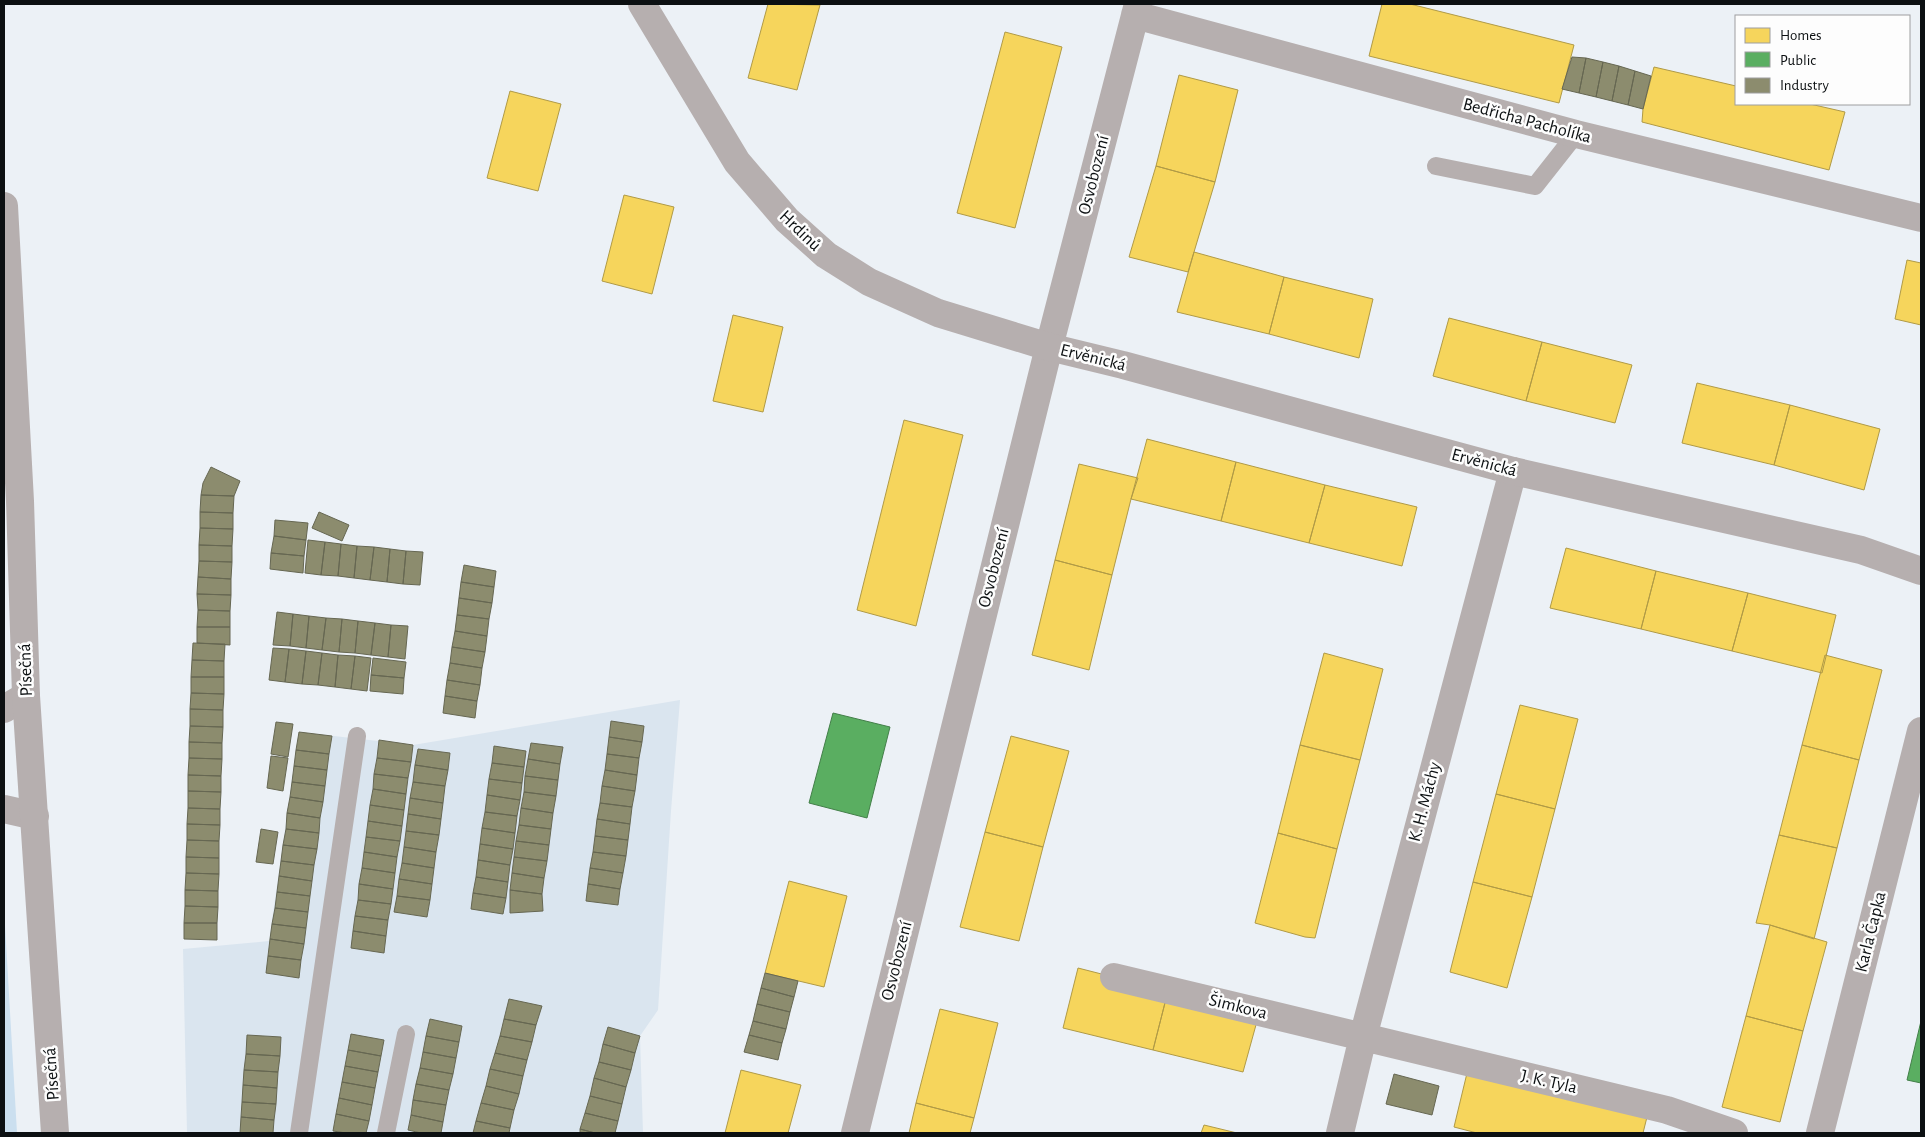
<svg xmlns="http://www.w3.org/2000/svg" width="1925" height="1137" viewBox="0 0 1925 1137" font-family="'Alegreya Sans',sans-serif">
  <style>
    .built { fill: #dae5ef }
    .green { fill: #cbdfef }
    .homes { fill: #f6d55c; stroke: #b09a46 }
    .public { fill: #5aae61; stroke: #437f49 }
    .industry { fill: #8c8c6e; stroke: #666752 }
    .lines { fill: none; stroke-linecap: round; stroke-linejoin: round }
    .service { stroke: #b6afaf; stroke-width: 18 }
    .minor { stroke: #b6afaf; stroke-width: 28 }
    .tertiary { stroke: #b6afaf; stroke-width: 28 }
    .labels { text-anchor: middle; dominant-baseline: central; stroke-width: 5; stroke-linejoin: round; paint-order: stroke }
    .street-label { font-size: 18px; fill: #0c1012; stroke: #fdfdfd }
  </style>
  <rect width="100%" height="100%" fill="#ecf1f6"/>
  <path class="built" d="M680,700L671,811L658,1010L640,1036L643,1133H187L183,949L269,941L299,732L413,745Z"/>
  <path class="green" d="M4,905L5,925L17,1133H4Z"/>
  <path class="homes" d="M768,4L820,5L797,90L748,78Z
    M1382,4H1410L1574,45L1559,103L1369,56Z
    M1005,32L1062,47L1015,228L957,213Z
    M1654,67L1736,86V104H1810L1845,112L1829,170L1642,122L1643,109Z
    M1179,75L1238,90L1215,182L1156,166Z
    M510,91L561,104L538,191L487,178Z
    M1156,166L1215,182L1188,272L1129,257Z
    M624,195L674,207L652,294L602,281Z
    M1194,252L1284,277L1269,334L1177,312Z
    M1907,260L1921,263V325L1895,319Z
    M1284,277L1373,299L1359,358L1269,334Z
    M733,315L783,327L763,412L713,401Z
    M1449,318L1542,342L1526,401L1433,376Z
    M1542,342L1632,365L1615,423L1526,401Z
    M1697,383L1790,405L1774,465L1682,443Z
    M1790,405L1880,429L1864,490L1774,465Z
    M904,420L963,435L916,626L857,610Z
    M1147,439L1236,462L1221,521L1131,499Z
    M1236,462L1325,485L1309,543L1221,521Z
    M1079,464L1138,478L1131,499L1112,575L1055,560Z
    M1325,485L1417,507L1402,566L1309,543Z
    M1566,548L1656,571L1641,629L1550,608Z
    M1055,560L1112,575L1089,670L1032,655Z
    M1656,571L1748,593L1732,651L1641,629Z
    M1748,593L1836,615L1822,673L1732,651Z
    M1324,653L1383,669L1360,760L1300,745Z
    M1825,655L1882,670L1859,760L1802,745Z
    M1520,705L1578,719L1555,809L1496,794Z
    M1011,736L1069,751L1043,847L985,832Z
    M1300,745L1360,760L1337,849L1278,833Z
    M1802,745L1859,760L1837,848L1779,835Z
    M1496,794L1555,809L1532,897L1473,882Z
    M985,832L1043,847L1019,941L960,927Z
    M1278,833L1337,849L1315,938L1305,937L1255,923Z
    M1779,835L1837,848L1814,939L1770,925L1756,923Z
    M789,881L847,896L824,987L765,973Z
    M1473,882L1532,897L1507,988L1450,972Z
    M1770,925L1827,942L1803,1031L1746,1016Z
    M1078,968L1168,991L1153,1050L1063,1028Z
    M1168,991L1259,1014L1243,1072L1153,1050Z
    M940,1009L998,1023L974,1118L916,1103Z
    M1746,1016L1803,1031L1780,1122L1722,1107Z
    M1468,1069L1648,1113L1643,1133H1477L1454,1127Z
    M741,1070L801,1085L788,1133H725Z
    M916,1103L974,1118L970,1133H909Z
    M1204,1125L1237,1133H1201Z"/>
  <path class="public" d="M833,713L890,727L867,818L809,803Z
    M1921,1021V1083L1907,1080Z"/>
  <path class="industry" d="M1572,57L1586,58L1579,93L1562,89Z
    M1586,58L1603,62L1596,97L1579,93Z
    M1603,62L1619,66L1612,101L1596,97Z
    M1619,66L1635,71L1628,105L1612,101Z
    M1635,71L1651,76L1643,109L1628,105Z
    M211,467L240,481L234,496L201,495L203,483Z
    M201,495L234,496L233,513L200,512Z
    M200,512L233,513V529L200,528Z
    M319,512L349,525L342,541L312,528Z
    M275,520L308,523L306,540L274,536Z
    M200,528L233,529L232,546L199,545Z
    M274,536L306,540L304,556L271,553Z
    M308,540L325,542L321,575L305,573Z
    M325,542L341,544L338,576L321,575Z
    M341,544L357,546L354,578L338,576Z
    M199,545L232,546V562L199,561Z
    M357,546L374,547L370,580L354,578Z
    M374,547L390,549L387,582L370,580Z
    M390,549L406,551L403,584L387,582Z
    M406,551L423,552L420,585L403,584Z
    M271,553L304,556L303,573L270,569Z
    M199,561L232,562L231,579L198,577Z
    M464,565L496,571L494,587L461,582Z
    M198,577L231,579V595L197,594Z
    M461,582L494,587L492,603L459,598Z
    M197,594L231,595L230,611L198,610Z
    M459,598L492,603L489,619L457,615Z
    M198,610L230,611V627H197Z
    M277,612L293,614L290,646L273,645Z
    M293,614L309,616L306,648L290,646Z
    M457,615L489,619L487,636L455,631Z
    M309,616L326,618L322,650L306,648Z
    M326,618L342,619L339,652L322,650Z
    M342,619L358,621L355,653L339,652Z
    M358,621L375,623L371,655L355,653Z
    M375,623L391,625L388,657L371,655Z
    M391,625L408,626L405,659L388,657Z
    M197,627H230V645L197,643Z
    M455,631L487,636L485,652L452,647Z
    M193,643L225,644L224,661L192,660Z
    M452,647L485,652L482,668L450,663Z
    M273,648L289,649L285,682L269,680Z
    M289,649L306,651L302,684L285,682Z
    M306,651L322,653L318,685L302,684Z
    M322,653L338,655L335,687L318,685Z
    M338,655L355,656L351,689L335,687Z
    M355,656L371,658L367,691L351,689Z
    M373,658L406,662L404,678L371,675Z
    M192,660L224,661V677H191Z
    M450,663L482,668L480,685L447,680Z
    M371,675L404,678L403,694L370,691Z
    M191,677H224V694L191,693Z
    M447,680L480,685L477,701L445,696Z
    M191,693L224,694L223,710L190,709Z
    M445,696L477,701L475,718L443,713Z
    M190,709L223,710V727L190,726Z
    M611,721L644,726L642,742L609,737Z
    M276,722L293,724L288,757L271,754Z
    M190,726L223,727L222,743L189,742Z
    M299,732L332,736L329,754L296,750Z
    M609,737L642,742L639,758L607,754Z
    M379,740L413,745L411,762L377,758Z
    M189,742L222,743V759L189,758Z
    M531,743L563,747L560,764L528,759Z
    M494,746L526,751L524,767L492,763Z
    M418,749L450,753L448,770L415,765Z
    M296,750L329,754L327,770L294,766Z
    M607,754L639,758L637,775L605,770Z
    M271,756L288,758L283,791L267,788Z
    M189,758L222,759L221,776L188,775Z
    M377,758L411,762L408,778L374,774Z
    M528,759L560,764L558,780L525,776Z
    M492,763L524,767L522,783L489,779Z
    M415,765L448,770L445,786L413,782Z
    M294,766L327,770L325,786L292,782Z
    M605,770L637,775L635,791L602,786Z
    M374,774L408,778L406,794L373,789Z
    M188,775L221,776V792L188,791Z
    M525,776L558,780L556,796L524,792Z
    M489,779L522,783L520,800L487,795Z
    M292,782L325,786L323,802L290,797Z
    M413,782L445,786L443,803L410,798Z
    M602,786L635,791L632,807L600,803Z
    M373,789L406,794L404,810L370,805Z
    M188,791L221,792L220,809L188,808Z
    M524,792L556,796L553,813L521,808Z
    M487,795L520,800L517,816L485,812Z
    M290,797L323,802L320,818L287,813Z
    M410,798L443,803L441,819L408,814Z
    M600,803L632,807L630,824L597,819Z
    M370,805L404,810L402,826L368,821Z
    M188,808L220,809V825L187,824Z
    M521,808L553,813L551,829L519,825Z
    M485,812L517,816L515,833L482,828Z
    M287,813L320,818L319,833L286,829Z
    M408,814L441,819L439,835L406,831Z
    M597,819L630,824L628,840L595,836Z
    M368,821L402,826L400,841L366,837Z
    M187,824L220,825L219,841L187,840Z
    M519,825L551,829L549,845L516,841Z
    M482,828L515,833L513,849L480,844Z
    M261,829L278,832L273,864L256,862Z
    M286,829L319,833L317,849L283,845Z
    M406,831L439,835L436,852L404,847Z
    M595,836L628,840L626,856L593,852Z
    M366,837L400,841L397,857L364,852Z
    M187,840L219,841V858L186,857Z
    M516,841L549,845L547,861L514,857Z
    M480,844L513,849L510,865L478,860Z
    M283,845L317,849L314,865L281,861Z
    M404,847L436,852L434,868L402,863Z
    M364,852L397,857L395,873L362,868Z
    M593,852L626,856L623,873L590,868Z
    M186,857L219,858V874L186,873Z
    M514,857L547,861L544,878L512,873Z
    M478,860L510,865L508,882L476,877Z
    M281,861L314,865L312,881L279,876Z
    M402,863L434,868L432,884L399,879Z
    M362,868L395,873L393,889L359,884Z
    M590,868L623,873L620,889L588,884Z
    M186,873L219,874L218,891L185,890Z
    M512,873L544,878L542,894L510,890Z
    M279,876L312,881L310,896L277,892Z
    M476,877L508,882L506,898L473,893Z
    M399,879L432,884L430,900L397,896Z
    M359,884L393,889L391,904L358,900Z
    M588,884L620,889L618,905L586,901Z
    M185,890L218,891V907L185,906Z
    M510,890L542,894L543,911L510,913Z
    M277,892L310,896L308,912L275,908Z
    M473,893L506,898L503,914L471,909Z
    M397,896L430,900L427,917L394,912Z
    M358,900L391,904L388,920L355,916Z
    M185,906L218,907L217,923H184Z
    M275,908L308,912L306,928L272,924Z
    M355,916L388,920L386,936L353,931Z
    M184,923H217V940L184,939Z
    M272,924L306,928L304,944L270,939Z
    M353,931L386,936L384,953L351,948Z
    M270,939L304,944L301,960L268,956Z
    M268,956L301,960L299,978L266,973Z
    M765,973L798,981L794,997L761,988Z
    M761,988L794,997L790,1012L757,1004Z
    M509,999L542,1006L536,1025L504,1019Z
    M757,1004L790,1012L786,1029L753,1021Z
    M430,1019L462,1026L459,1042L426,1036Z
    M504,1019L536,1025L532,1042L500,1036Z
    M753,1021L786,1029L782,1043L749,1035Z
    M608,1027L640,1036L635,1053L603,1044Z
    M351,1034L384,1040L381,1056L348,1050Z
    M247,1035L281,1037L280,1056L246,1054Z
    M749,1035L782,1043L778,1060L744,1052Z
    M426,1036L459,1042L456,1058L423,1052Z
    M500,1036L532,1042L527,1060L495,1053Z
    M603,1044L635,1053L631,1070L599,1062Z
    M348,1050L381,1056L378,1072L345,1066Z
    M423,1052L456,1058L453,1074L420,1068Z
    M495,1053L527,1060L523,1076L490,1069Z
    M246,1054L280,1056L278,1072L244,1070Z
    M599,1062L631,1070L626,1087L594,1078Z
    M345,1066L378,1072L375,1088L342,1082Z
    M420,1068L453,1074L449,1090L416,1084Z
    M490,1069L523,1076L519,1094L486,1086Z
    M244,1070L278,1072L277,1088L243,1085Z
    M1394,1074L1439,1086L1432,1115L1386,1104Z
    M594,1078L626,1087L622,1104L590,1096Z
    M342,1082L375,1088L372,1105L339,1098Z
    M416,1084L449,1090L446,1105L413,1100Z
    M243,1085L277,1088L276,1104L242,1102Z
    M486,1086L519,1094L514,1110L481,1103Z
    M590,1096L622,1104L618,1121L585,1113Z
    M339,1098L372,1105L369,1121L336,1114Z
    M413,1100L446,1105L443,1122L411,1115Z
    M242,1102L276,1104L274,1120L241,1117Z
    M481,1103L514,1110L510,1128L476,1121Z
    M585,1113L618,1121L615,1133H595L580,1129Z
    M336,1114L369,1121L366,1133H346L333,1131Z
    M411,1115L443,1122L441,1133H421L408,1130Z
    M241,1117L274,1120L273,1133H240Z
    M476,1121L510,1128L509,1133H473Z
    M580,1129L595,1133H580Z"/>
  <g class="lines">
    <path class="service" d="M1436,166L1535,186L1576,134
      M299,1133L357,736
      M386,1133L406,1034"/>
    <path class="minor" d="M1135,15L1576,134L1921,218
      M4,709L26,696
      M4,809L35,816
      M1114,977L1667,1110L1734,1133
      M855,1133L1049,347L1138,4
      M1340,1133L1363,1037L1513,471
      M1820,1133L1921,731"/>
    <path class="tertiary" d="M642,4L737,162L787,220L826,255L869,282L938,313L1049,347L1123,365L1513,471L1861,550L1921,571
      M4,206L20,501L26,696L55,1133"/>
  </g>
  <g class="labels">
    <g class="street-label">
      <text transform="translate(1527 121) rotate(15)">Bedřicha Pacholíka</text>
      <text transform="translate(1094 175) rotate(-76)">Osvobození</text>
      <text transform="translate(800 231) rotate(44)">Hrdinů</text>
      <text transform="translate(1093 358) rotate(14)">Ervěnická</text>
      <text transform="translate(1484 463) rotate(15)">Ervěnická</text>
      <text transform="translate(994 568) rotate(-76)">Osvobození</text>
      <text transform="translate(26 670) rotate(-92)">Písečná</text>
      <text transform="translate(1425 802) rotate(-75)">K. H. Máchy</text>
      <text transform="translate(1871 932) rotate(-76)">Karla Čapka</text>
      <text transform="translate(897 961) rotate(-76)">Osvobození</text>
      <text transform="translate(1238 1007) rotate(14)">Šimkova</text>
      <text transform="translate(52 1074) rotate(-94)">Písečná</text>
      <text transform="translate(1549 1082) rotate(13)">J. K. Tyla</text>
    </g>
  </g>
  <rect width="1925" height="1137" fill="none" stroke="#0c1012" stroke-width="10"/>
  <rect x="1735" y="15" width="175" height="90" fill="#fdfdfd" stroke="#9d9e9f"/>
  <rect x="1745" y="28" width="25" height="15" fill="#f6d55c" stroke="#9d9e9f"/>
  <text x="1780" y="40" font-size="15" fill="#0c1012">Homes</text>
  <rect x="1745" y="52" width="25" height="15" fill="#5aae61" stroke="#9d9e9f"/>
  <text x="1780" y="65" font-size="15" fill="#0c1012">Public</text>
  <rect x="1745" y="78" width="25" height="15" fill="#8c8c6e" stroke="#9d9e9f"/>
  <text x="1780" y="90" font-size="15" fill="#0c1012">Industry</text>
</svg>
